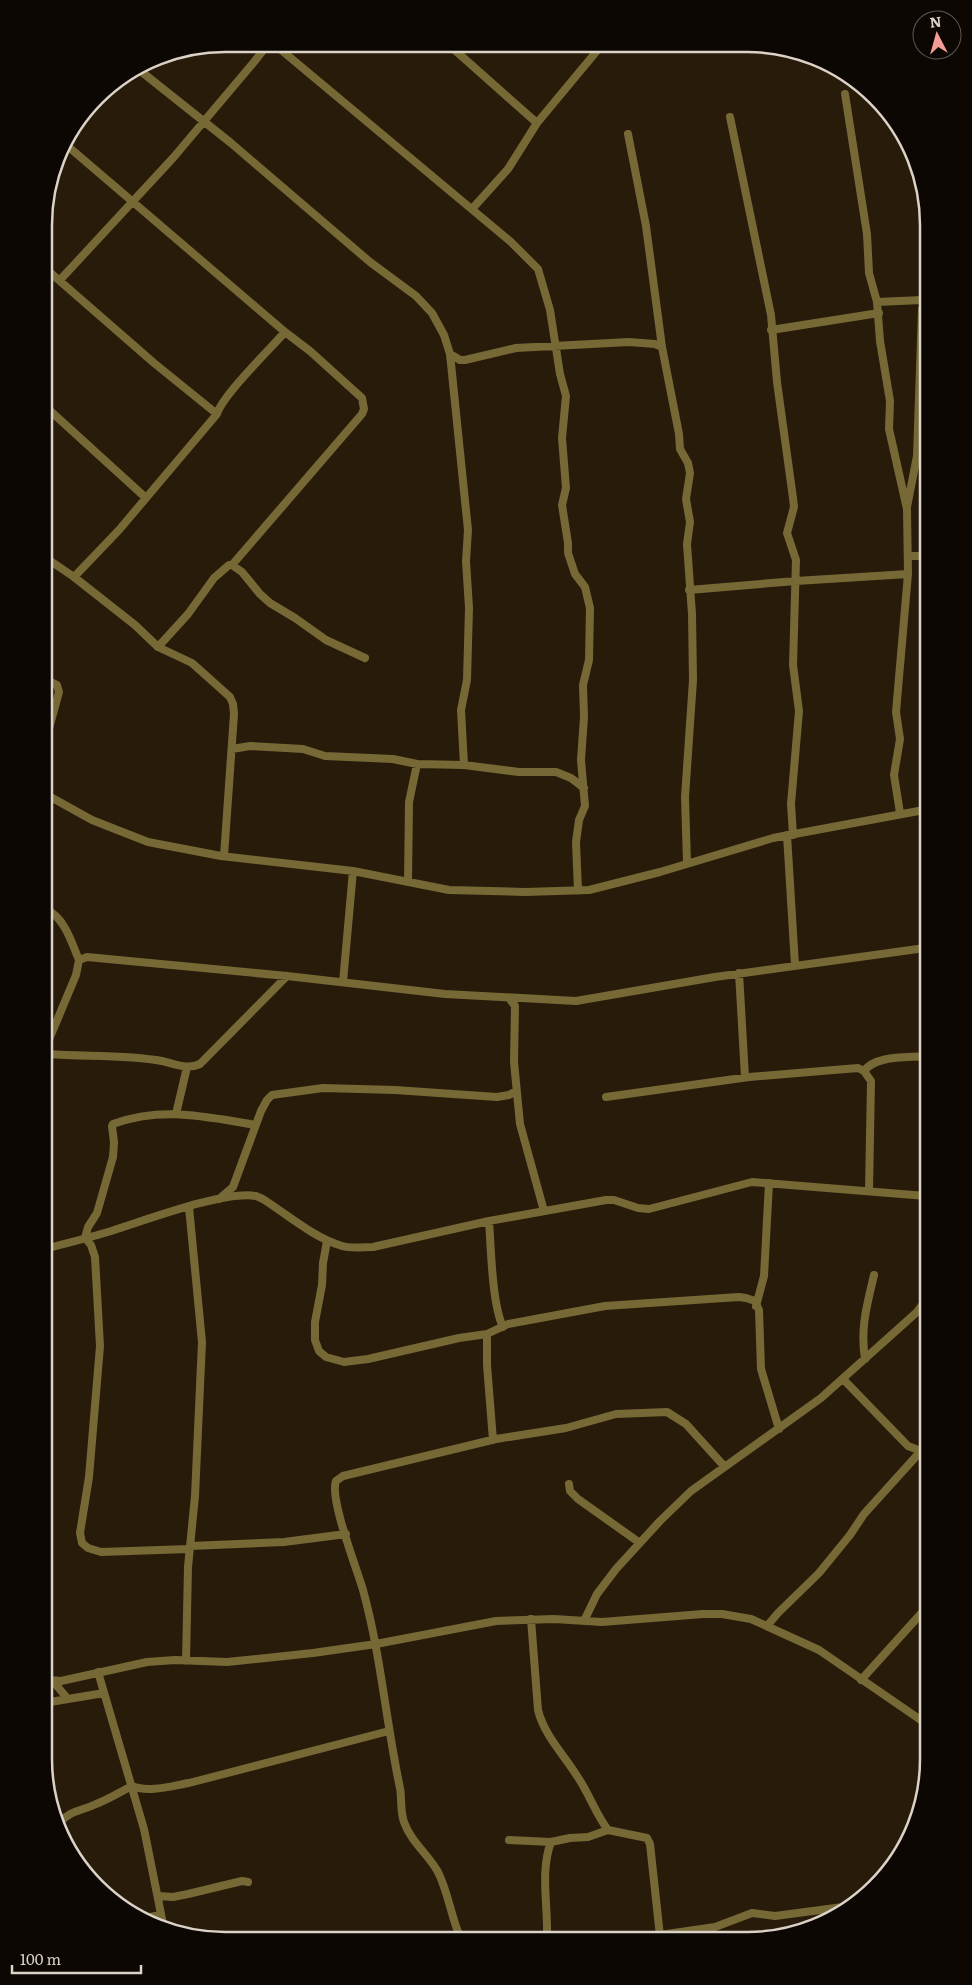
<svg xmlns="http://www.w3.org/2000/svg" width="972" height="1985" viewBox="0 0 972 1985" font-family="Literata,serif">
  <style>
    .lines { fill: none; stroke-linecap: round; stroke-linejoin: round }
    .street { stroke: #766935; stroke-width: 8 }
    .rim { fill: none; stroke: #dbd2c8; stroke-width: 2.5 }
  </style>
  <rect width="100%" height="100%" fill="#281b0a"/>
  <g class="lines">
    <path class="street" d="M274,44L511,242L538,269L550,310L560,374L566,396L562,438L566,488L562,505L568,543V553L575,574L585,587L590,608L589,660L583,685L584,717L581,760L585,806L579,820L576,842L578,891
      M449,45L537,123
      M138,69L231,143L370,262L416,296L432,313L444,335L450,354L460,360H465L516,348L629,342L655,344L662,347
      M845,94L867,234L869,273L877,302L880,341L890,401L889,429L907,509L908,574L896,712L900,739L894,775L900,813
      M730,117L771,315L777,382L793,498L794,507L787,533L796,560L793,665L799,711L791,804L793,835
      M628,134L646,226L662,347L679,434L680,449L688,463L690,473L686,499L690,522L687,544L692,614L693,680L685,797L687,863
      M64,143L285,332L310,351L362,398L364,409L362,414L232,565
      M472,209L508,169L537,123L601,46
      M45,268L154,363L217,414
      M60,280L173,158L254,62L268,44
      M877,302L922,300
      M771,330L879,313
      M450,354L468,530L466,561L469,608L467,680L461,710L464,765
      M46,407L146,498
      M907,507L917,456L922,309
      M908,556H923
      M46,558L74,577L135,625L158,647L192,663L230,697L233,704L234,714L224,856
      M74,577L119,530L217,414C222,396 270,349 285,332
      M689,590L796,581L908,574
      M158,647L188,614L214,578L229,565H232L242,572L260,594L270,603L295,618L326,640L365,658
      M47,680L57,685L59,692L47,736
      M232,749L250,746L303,749L325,756L393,759L417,764L464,765L519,772H556L571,778L584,788
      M47,795L92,820L148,842L221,856L353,871L449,890L525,892L589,890L660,872L773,838L924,810
      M787,835L795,965
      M408,882L409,802L417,764
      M47,910C65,918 72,944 79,960
      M739,973L745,1077
      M343,982L353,871
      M509,998L515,1006L514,1062L520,1124L544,1211
      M48,1042L76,975L79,960L87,957L287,976L445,994L576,1001L715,977L925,948
      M48,1054C85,1057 125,1054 162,1061C175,1064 187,1070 200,1064L287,976
      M864,1071C876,1055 907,1058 925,1056
      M606,1097L749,1077L858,1068L864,1071L871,1081L869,1191
      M176,1114L187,1067
      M219,1199L233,1187L261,1111L267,1100L272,1095L323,1088L395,1090L497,1097L509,1095L516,1091
      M489,1221C491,1248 492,1304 503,1327
      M327,1241L323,1263L322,1285L315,1322V1340L319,1351L326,1357L344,1362L368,1359L459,1338L487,1334L508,1324L605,1306L739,1297L746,1298L755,1301L759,1310L761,1369L779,1429
      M48,1248C68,1243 88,1238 108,1232C141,1222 224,1190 256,1196C259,1197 263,1199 266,1201C290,1217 315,1238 342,1246C352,1249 363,1247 373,1247L489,1221L606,1200H614L638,1208L649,1209L752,1182L926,1196
      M756,1306L764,1276L769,1183
      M487,1334V1365L493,1440
      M865,1359C860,1328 867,1305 874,1275
      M843,1379L908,1446L921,1451L927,1449
      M569,1484L570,1491L578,1499L640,1543
      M190,1546L284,1542L346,1534
      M189,1549L101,1552L88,1548L82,1543L80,1533L89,1477L100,1346L95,1257L91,1245L85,1238L88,1227L97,1213L113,1157L114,1142L112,1126L113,1124C163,1106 205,1117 256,1125
      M531,1619L538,1710C544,1735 564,1755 577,1776C589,1793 595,1813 608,1830
      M584,1621L597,1594L616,1569L660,1521L691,1491L821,1398L917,1312L926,1300
      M767,1626L778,1613L819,1573L850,1535L864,1514L921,1451
      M186,1661L188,1567L195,1496L202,1342L189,1207
      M98,1672L144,1829L164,1929
      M50,1680L61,1681L147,1662L175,1660L227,1662L313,1653L376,1644L496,1621L554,1619L602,1622L703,1614H722L751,1619L819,1650L928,1725
      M52,1680L67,1698
      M861,1680L927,1607
      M50,1702L104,1693
      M58,1824C72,1809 80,1812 96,1804C109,1799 120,1792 132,1786C149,1793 171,1786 189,1783L389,1731
      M509,1840L551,1842L570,1838L588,1837L608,1830L647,1838L650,1844L660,1936
      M158,1896L173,1897L188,1894L242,1881L248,1882
      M139,1919L161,1915
      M660,1935L715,1927L752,1913L775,1916L843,1907
      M547,1936C548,1905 540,1871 551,1842
      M460,1937C451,1916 448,1892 438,1872C428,1854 411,1842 404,1822C400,1811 402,1799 400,1788C386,1723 381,1655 363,1590C357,1569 329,1498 336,1481L343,1476L496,1439L566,1428L616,1414L667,1412L686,1424L724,1466"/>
  </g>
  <path d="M0 0H972V1985H0ZM225 52H747A173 173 0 0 1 920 225V1759A173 173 0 0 1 747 1932H225A173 173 0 0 1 52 1759V225A173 173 0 0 1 225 52Z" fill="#0c0703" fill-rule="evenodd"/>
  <path class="rim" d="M225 52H747A173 173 0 0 1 920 225V1759A173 173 0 0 1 747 1932H225A173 173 0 0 1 52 1759V225A173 173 0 0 1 225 52Z"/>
  <g transform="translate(937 35) rotate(354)"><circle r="24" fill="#0c0703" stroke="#5f5852"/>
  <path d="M0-4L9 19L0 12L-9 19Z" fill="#f59c94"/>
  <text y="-8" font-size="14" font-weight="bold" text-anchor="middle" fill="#dbd2c8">N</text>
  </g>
  <path d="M12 1965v8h129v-8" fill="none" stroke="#dbd2c8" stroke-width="2.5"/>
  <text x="20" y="1965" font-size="15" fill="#dbd2c8" stroke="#0c0703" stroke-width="4" paint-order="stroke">100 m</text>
</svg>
